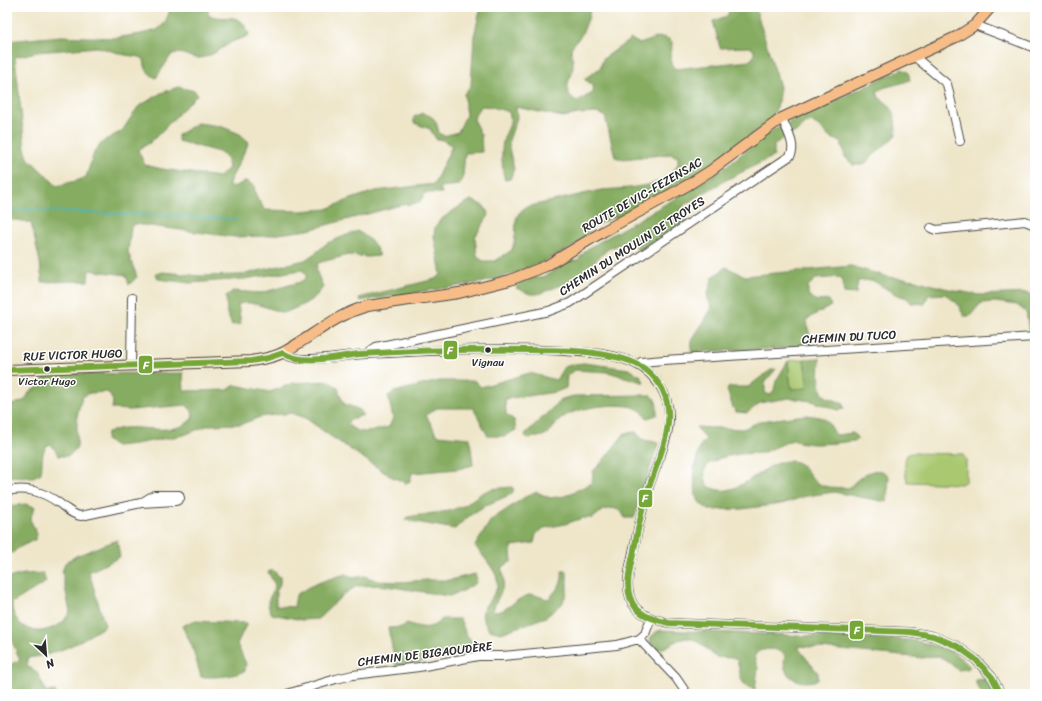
<svg xmlns="http://www.w3.org/2000/svg" width="1042" height="701" viewBox="0 0 1042 701" font-family="Sriracha,sans-serif">
  <style>
    .green { fill: #a9c870; stroke: #6a7a4e }
    .forest { fill: #86ac62; stroke: #586c46 }
    .lines { fill: none; stroke-linecap: round; stroke-linejoin: round }
    .stream { stroke: #44b4ba; stroke-width: 1.5 }
    .minor-casing { stroke: #484743; stroke-width: 10 }
    .major-casing { stroke: #484743; stroke-width: 12 }
    .minor { stroke: #fff; stroke-width: 8 }
    .major { stroke: #f7bd88; stroke-width: 10 }
    .bus-1-casing { stroke: #fff; stroke-width: 9 }
    .bus-1 { stroke: #77a639; stroke-width: 6 }
    .bus-dot { fill: #2b2b2b; stroke: #fff; stroke-width: 1.5 }
    .labels { text-anchor: middle; dominant-baseline: central; stroke-width: 3; stroke-linejoin: round; paint-order: stroke }
    .bus-label { font-size: 11px; fill: #2b2b2b; stroke: #fff }
    .street-label { font-size: 12px; fill: #2b2b2b; stroke: #fff }
    .line-badge { stroke: #fff; stroke-width: 1.5 }
    .badge-label { font-size: 11px; text-anchor: middle; font-weight: bold; fill: #fff }
  </style>
  <rect width="100%" height="100%" fill="#fff"/>
  <filter id="ink" filterUnits="userSpaceOnUse"><feTurbulence type="fractalNoise" baseFrequency=".025" numOctaves="2"/><feDisplacementMap in="SourceGraphic" scale="8" xChannelSelector="R" yChannelSelector="G"/><feConvolveMatrix kernelMatrix="1 2 1 2 8 2 1 2 1" color-interpolation-filters="sRGB"/></filter>
  <filter id="wash" filterUnits="userSpaceOnUse"><feTurbulence type="fractalNoise" baseFrequency=".012" numOctaves="4" result="noise"/><feDisplacementMap in="SourceGraphic" scale="16" xChannelSelector="R" yChannelSelector="G"/><feGaussianBlur stdDeviation="0.9" result="paint"/><feColorMatrix in="noise" values="0 0 0 0 0 0 0 0 0 0 0 0 0 0 0 0 0 1.4 0 .05"/><feComposite in="paint" operator="in"/></filter>
  <g filter="url(#wash)">
    <rect width="100%" height="100%" fill="#efe6ca"/>
    <path class="green" d="M804,359L808,388L791,389L788,361Z
      M911,453L962,454L966,459V481L961,484L908,482C905,478 904,462 906,457C907,454 908,454 911,453Z"/>
    <path class="forest" d="M177,7H208V15C228,22 241,9 249,35C243,39 236,39 230,43C222,48 209,58 199,58C189,58 184,51 172,54L156,78C147,73 145,70 144,59L140,57L125,55L98,47L37,52L15,57L25,148L28,158L57,186L79,180L86,177L95,150L105,140L122,131L138,107L161,93L178,87L195,91L197,95L184,108L151,142L138,150L145,165L162,169L219,177L229,168L227,158L219,152L178,141V135L197,123L220,126L240,134L249,142L229,183V187L236,186L246,181L254,186L256,196L265,210L300,211L327,209L351,199L375,191L434,184L452,146L443,140L436,139L430,129L414,123V117L423,113C436,118 436,120 439,133L444,136L458,132L466,115L464,94L471,85L474,36L481,7H590L589,17L582,34L571,48C571,53 574,61 573,67C571,79 560,92 577,101L593,93V85L584,79L600,68L603,59L631,39L640,44C651,40 663,32 672,42L671,60L675,69L749,61L754,56V51L750,47L720,48L713,21L727,16L731,7H755L780,87L777,108L769,121L707,167L628,215L609,219L600,223L592,228L580,243L538,264L519,272L484,282L360,301L359,298L435,279L441,275L434,236L435,227L440,220L460,206L471,200L484,206L489,215L475,237L477,255L483,261H495L512,250C513,246 515,241 515,237C517,222 512,217 526,207L601,190L630,188L652,184L671,175L678,164V157L671,154L622,159L615,157L605,116L597,113L578,114L563,117L516,107L517,118L509,140V148L514,169L510,179L505,180C502,172 501,151 503,142C506,128 513,127 509,112L492,107L481,106L475,115L474,121L481,135L482,152L465,153L463,176L459,185L440,187L442,193H425L419,203L401,205L308,230L264,236L235,237L135,224L131,227L128,252L137,277L129,285L126,275L89,270L88,281L42,282L40,262L31,223L18,220H7V41L61,36L115,38L141,34L157,30L165,23L170,10Z
      M902,69L908,72L910,80C899,85 887,85 877,91L879,98C896,107 895,117 896,135L863,165H853L845,157L841,142L829,137L819,126L811,122L804,124L798,131L784,137L774,145V156L726,180L687,203L683,206L682,213L686,221L638,251L634,242L623,243L608,249L575,280L538,294H530L516,288L522,279L542,277L551,273L567,262L578,260L587,249L688,191L718,172L773,130Z
      M357,231C368,237 376,244 379,256L367,257L348,255L318,263L316,270L323,287C314,302 300,306 284,313C272,310 247,298 238,305L241,324L232,325L227,314L226,296L233,291L261,293L300,282L306,278V274L302,270L244,279L190,283L158,279L156,274L163,272L200,276L241,275L305,260L318,251L327,243Z
      M851,266L888,277L915,280L944,288L979,295L1029,293L1035,297V331L1029,332L1026,312L1017,305L995,302L981,303L970,316H964L957,303L945,294L928,295L925,304L911,303L907,298L895,294L872,280L858,281L856,294L844,293L841,277L816,279L808,286V295L817,301L829,300L831,306L807,319L808,328L813,347L691,352L692,340L712,308L707,296L713,277L726,267L745,276Z
      M820,358C820,366 817,391 825,396C830,399 838,401 843,403L844,408L838,410L812,401L789,398L760,403L747,413L736,412L733,408L727,390L729,387H748L761,377L771,370L776,369L765,382V393L770,395L774,390L776,381L788,361L791,389L808,388L804,359Z
      M584,363L629,369L641,376L644,382H642L608,372L575,370L567,375L566,388L556,392L505,399L506,414L514,420L516,430L504,436H488L473,408H437L426,415L437,435L470,438L473,465L458,469L412,473L410,481L406,483L390,476L326,433L307,419L291,413L260,417L242,424L209,425L184,435L135,444L116,446L106,440L107,433C113,431 119,428 125,428C147,426 179,437 193,417L192,411L186,405L130,410L112,409L113,401L108,392L90,393L82,397L77,416V447L69,456H59L51,444C40,446 43,464 41,473L33,477L7,476V407L25,400L30,391L39,387L47,374L183,373L184,391L228,390L235,385L270,392L293,383L329,381L338,388L343,403L360,410L363,415L350,420L347,424C362,437 371,431 389,427L393,418L388,396L394,392L438,381H475L481,387L530,373L556,380L564,367L575,364Z
      M651,395C658,400 657,408 657,415L647,418C645,415 642,411 638,409C622,401 580,407 565,416C558,420 555,427 549,432C543,438 534,437 526,438L525,434L562,399L574,396Z
      M806,415C828,418 825,417 836,435L853,433L858,439L854,441C833,443 811,447 792,440L762,453L738,454L720,458L708,464L704,471L707,485C735,506 763,459 791,461C806,462 808,477 818,483C826,489 839,487 849,488C858,478 876,462 889,476L887,502L834,492L806,496L782,504L741,509L709,510L701,504L696,497L694,468L700,446L706,439L696,427L743,429L761,421Z
      M636,432C642,440 646,442 656,441L658,444L634,518H625L621,511L613,508L603,510L593,518H583L565,524L544,528L536,534L534,543L512,546L511,552L512,561L501,568C510,586 496,595 493,612C507,613 515,598 529,595C535,594 542,598 548,599C556,591 564,583 562,571H567V592L562,604L546,617L501,633L489,630C487,626 484,623 483,619C478,605 501,596 497,579C496,570 481,554 475,546L491,520L525,497L537,492L550,498L565,496L592,483L593,471L601,463L625,433Z
      M512,487L514,489L512,494C488,504 473,510 455,529L405,520L407,517L449,511L463,506L482,493L491,489Z
      M25,504L35,507L30,519L37,534L36,539L18,548L14,552L7,555V507Z
      M117,540L120,557L89,572L105,626C79,642 59,655 27,658V666L37,672L46,692L55,691L56,694H7V666L20,660L11,639L7,641V578L24,574L43,573L46,582L12,603C11,619 26,633 42,631C47,630 56,627 60,624C64,622 67,616 70,612L62,572L65,563L76,556Z
      M273,570L280,577V584L276,592V606L294,607L296,595C311,584 328,579 346,574L353,578L364,576L378,581L400,582L427,580H451L470,575L475,574L477,579L476,583L463,591L449,596L380,585L357,586L344,594L318,619L302,620L272,614C263,598 272,599 275,585L268,572Z
      M442,619H460L467,637L482,648L483,651L396,666L388,628L402,627L407,623C422,628 430,631 442,619Z
      M193,621L247,623L237,644L246,664L245,671C231,677 216,677 201,677L192,646L182,626Z
      M661,630L910,640C932,644 955,649 970,667L967,669L958,670C944,659 942,653 923,658L800,646L799,649L818,673V680C798,686 780,677 785,655C777,647 768,649 758,651L754,657L758,668L755,689C737,685 742,675 737,660L732,658L716,657L696,640L687,638L678,640L664,648L654,649L651,644L650,638L656,632Z
      M984,679L993,690L995,694H982L976,684V680Z
      M454,690L457,694H417Z
      M913,691L936,693L938,694H892Z"/>
    <g class="lines">
      <path class="stream" d="M7,209L236,219"/>
    </g>
  </g>
  <g filter="url(#ink)">
    <g class="lines">
      <g class="minor-casing">
        <path id="minor" d="M975,25L1035,48
          M915,57L947,84L960,141
          M931,228L936,230L1025,221L1035,225
          M283,353C288,357 294,358 301,359C323,360 345,355 367,354C433,351 499,347 565,351C589,353 614,353 636,364C646,369 654,377 660,386C682,420 658,457 648,490C641,512 637,535 632,557C628,574 624,594 636,608C645,618 657,620 669,623L910,632L933,636L957,646L975,659L992,677L1001,694
          M366,354L376,347L549,311L570,303L790,156C797,146 786,129 782,118
          M638,365L641,362L664,360L1035,337
          M131,366L132,298
          M7,491C27,487 42,491 59,503C66,508 72,515 81,516L141,503L176,501L178,500L180,498L179,495H154L141,503
          M639,639L676,678L687,694
          M287,694L336,679L353,675L419,667L478,656H503L617,645L639,639L645,634L651,618"/>
      </g>
      <g class="major-casing">
        <path id="major" d="M7,370L251,361C262,359 274,358 284,352C313,336 333,316 367,306L459,293L510,280L546,266L604,231L688,185L710,171L782,118L956,37L975,25L991,7"/>
      </g>
      <use href="#minor" class="minor"/>
      <use href="#major" class="major"/>
      <g class="bus-1-casing">
        <path id="bus-1" d="M283,353C303,366 338,356 361,354C417,350 473,349 529,350C556,350 585,350 611,356C623,358 635,362 645,369C688,403 661,450 648,490C641,511 637,533 633,555C629,572 623,593 636,608C645,618 658,620 669,623L910,632L933,636L957,646L975,659L992,677L1001,694
          M7,370L251,361L268,358L283,353"/>
      </g>
      <use href="#bus-1" class="bus-1"/>
    </g>
  </g>
  <g class="bus-dot">
    <circle cx="488" cy="350" r="3.5"/>
    <circle cx="47" cy="369" r="3.5"/>
  </g>
  <g class="labels">
    <g class="bus-label">
      <text x="488" y="362">Vignau</text>
      <text x="47" y="381">Victor Hugo</text>
    </g>
    <g class="street-label">
      <text transform="translate(642 195) rotate(-30)">ROUTE DE VIC-FEZENSAC</text>
      <text transform="translate(632 246) rotate(-33)">CHEMIN DU MOULIN DE TROYES</text>
      <text transform="translate(849 337) rotate(-3)">CHEMIN DU TUCO</text>
      <text transform="translate(73 355) rotate(-2)">RUE VICTOR HUGO</text>
      <text transform="translate(425 654) rotate(-7)">CHEMIN DE BIGAOUDÈRE</text>
    </g>
  </g>
  <g class="line-badge">
    <rect x="443" y="340" width="15" height="20" rx="4" fill="#77a639"/>
    <rect x="138" y="355" width="15" height="19" rx="4" fill="#77a639"/>
    <rect x="638" y="489" width="15" height="19" rx="4" fill="#77a639"/>
    <rect x="849" y="620" width="15" height="20" rx="4" fill="#77a639"/>
  </g>
  <g class="badge-label">
    <text x="450" y="354">F</text>
    <text x="146" y="369">F</text>
    <text x="645" y="502">F</text>
    <text x="857" y="634">F</text>
  </g>
  <rect width="1042" height="701" fill="none" stroke="#fff" stroke-width="24"/>
  <g transform="translate(46 655) rotate(154)" stroke="#ffffff" stroke-width="3" paint-order="stroke">
  <path d="M0-3L7 15L0 10L-7 15Z" fill="#2b2b2b"/>
  <text y="-6" font-size="11" font-weight="bold" text-anchor="middle" fill="#2b2b2b">N</text>
  </g>
</svg>
